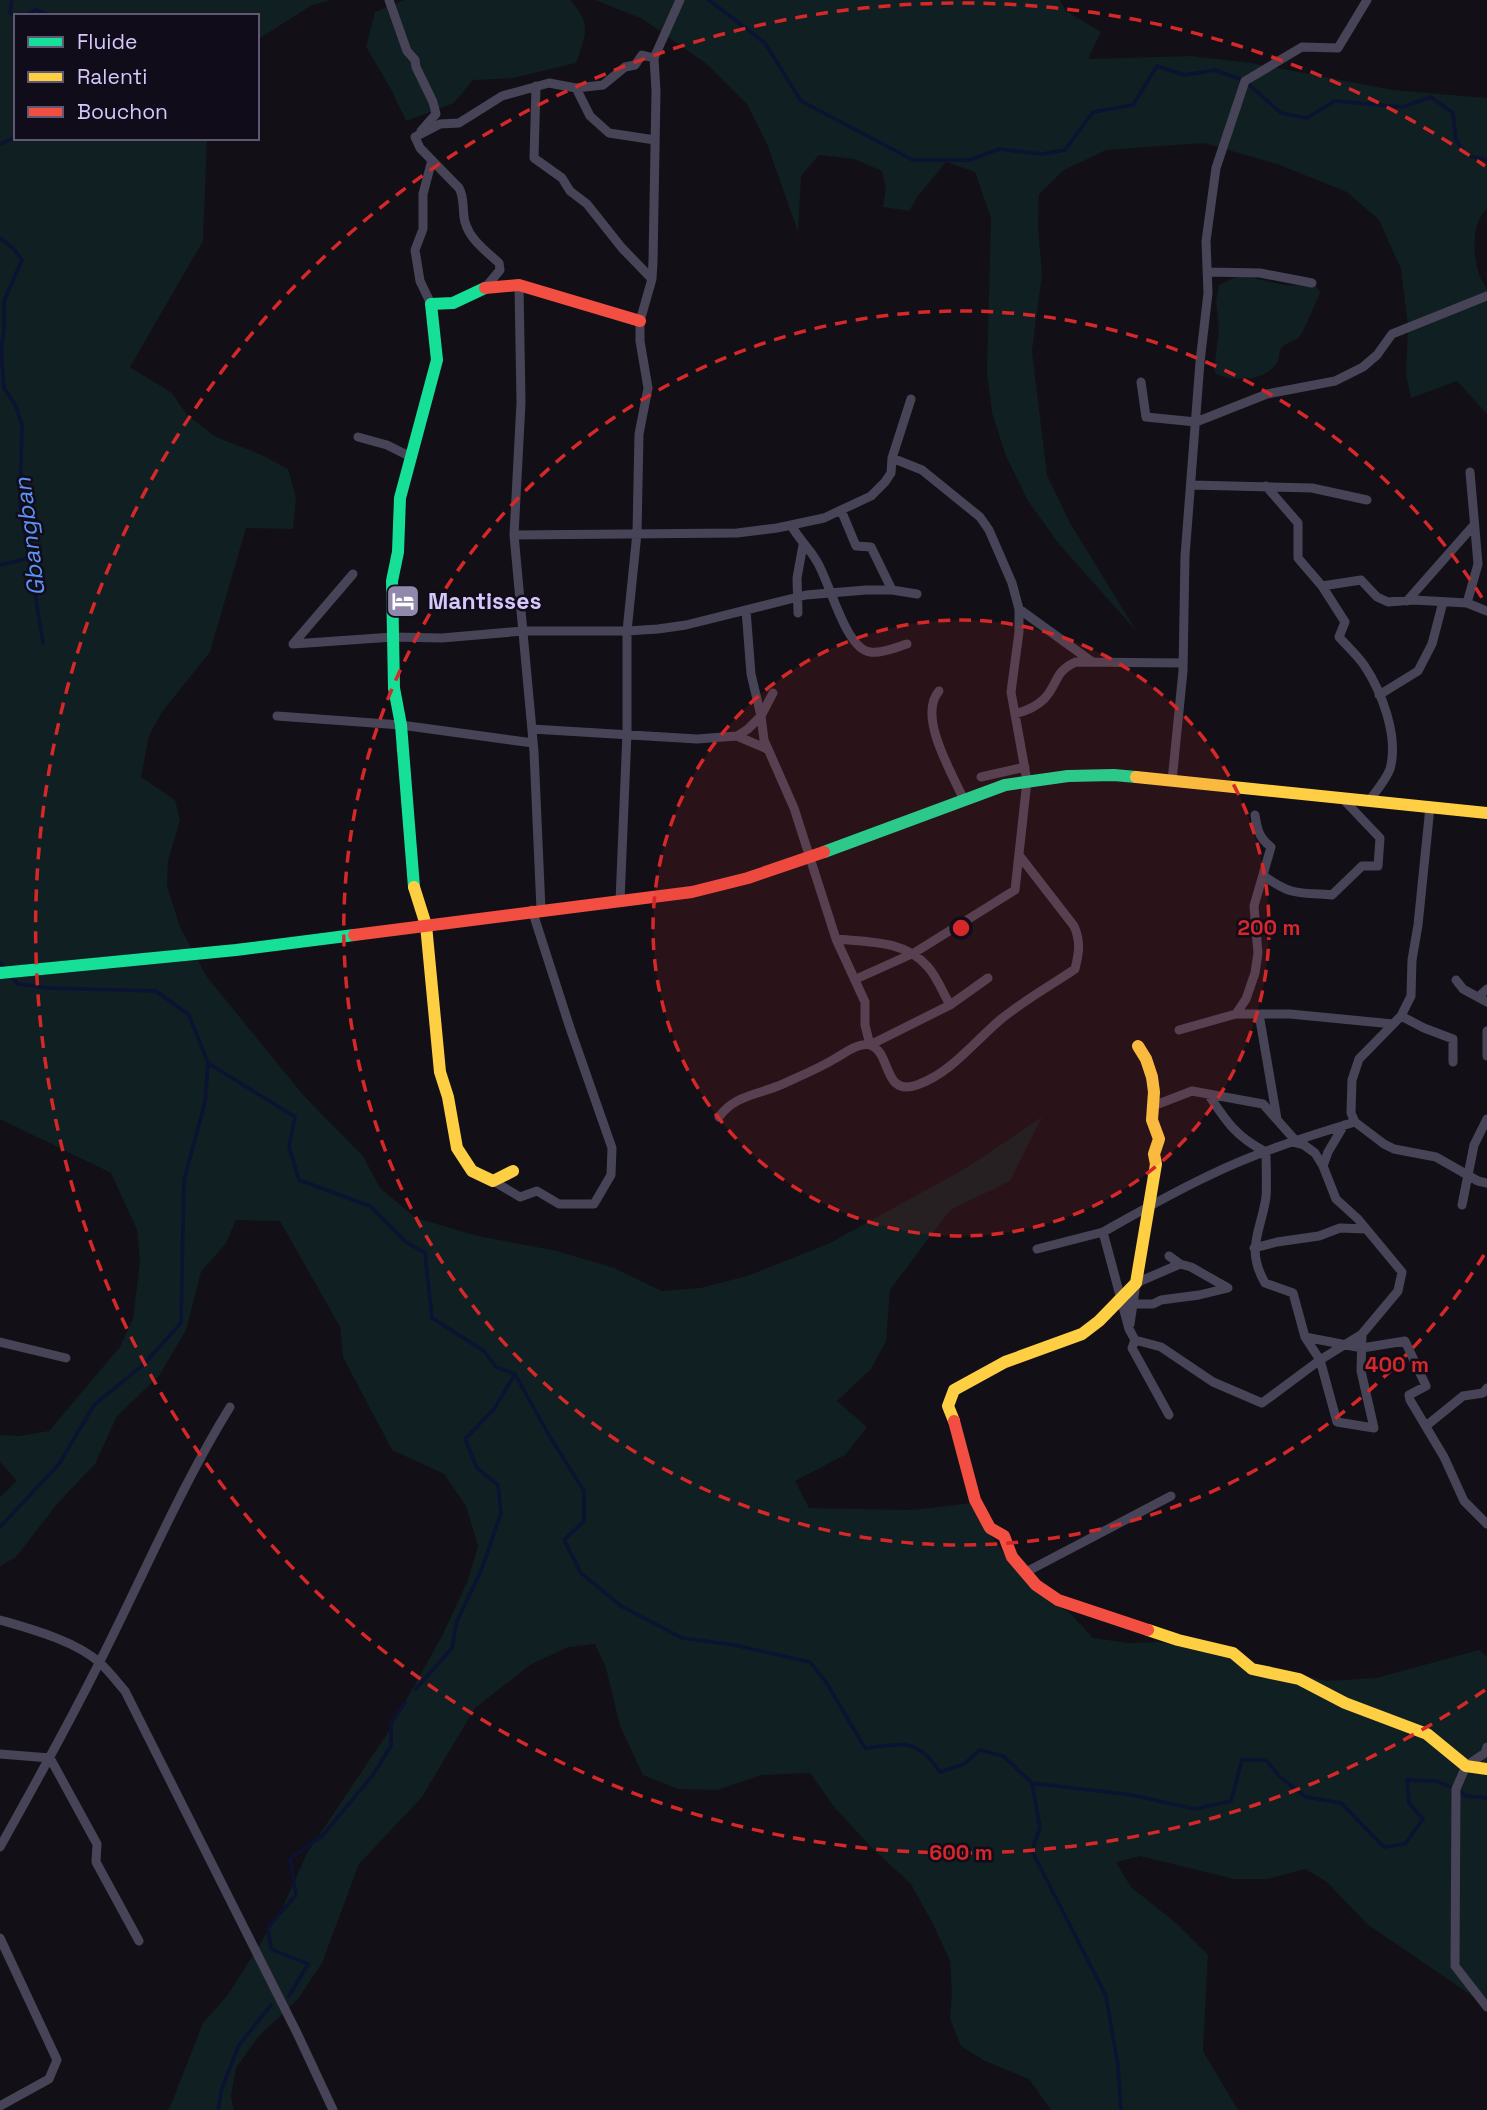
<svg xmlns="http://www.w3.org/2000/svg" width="1487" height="2110" viewBox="0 0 1487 2110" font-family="'Space Grotesk',sans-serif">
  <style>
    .green { fill: #0f1f22 }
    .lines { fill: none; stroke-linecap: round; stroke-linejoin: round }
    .stream { stroke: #0c1231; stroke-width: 3.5 }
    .street { stroke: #484457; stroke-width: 9 }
    .fast { stroke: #16e098; stroke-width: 12 }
    .slow { stroke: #ffcf43; stroke-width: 12 }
    .jam { stroke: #f24e42; stroke-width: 12 }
    .ring { fill: none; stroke: #d62828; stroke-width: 3.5; stroke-dasharray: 12 9 }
    .labels { text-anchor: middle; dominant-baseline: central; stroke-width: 5; stroke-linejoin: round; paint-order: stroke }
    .poi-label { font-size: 23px; font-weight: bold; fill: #d7c8fc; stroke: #110c1a; text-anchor: start }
    .water-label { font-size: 24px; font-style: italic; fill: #5c93f5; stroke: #110c1a }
    .centre { fill: #d62828; stroke: #110c1a; stroke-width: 3.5 }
    .ring-label { font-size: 21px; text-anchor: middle; font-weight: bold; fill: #d62828; stroke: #110c1a; stroke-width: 5; stroke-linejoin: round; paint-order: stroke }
  </style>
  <rect width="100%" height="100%" fill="#121016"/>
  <path class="green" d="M0,0H331L312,5L257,40V16H16V138H207L203,241L130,367L172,393L187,415L216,437L260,454L288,469L296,497L293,529L246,528L210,652L162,712L149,736L141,777L175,800L180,820L168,861L167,886L180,927L207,977L304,1096L363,1156L380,1188L416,1218L478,1236L557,1251L614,1268L662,1291L700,1288L747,1276L828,1244L968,1167L1042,1117L1010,1181L950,1210L890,1290L886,1341L871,1369L837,1401L867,1427L845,1455L795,1481L809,1508L911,1510L973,1503L987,1530L1005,1555L1049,1601L1070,1613L1093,1638L1129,1643L1160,1642L1327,1681L1376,1678L1479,1650L1487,1657V2006L1367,1924L1327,1882L1305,1869L1267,1879H1234L1140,1856L1116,1862L1131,1887L1176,1923L1208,1955L1203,2051L1238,2110H1051L1029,2079L985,2061L961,2046L950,2019L952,1992L950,1961L933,1924L911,1884L872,1848L835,1808L810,1773L762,1775L717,1790L678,1789L643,1775L620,1726L606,1668L595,1644L568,1647L530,1665L475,1708L422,1797L359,1864L322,1963L298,1999L258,2037L236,2068L231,2096L234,2110H167L170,2107L203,2023L227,1996L282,1909L307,1853L387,1734L443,1634L468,1580L478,1546L466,1506L444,1474L392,1450L343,1357L340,1327L280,1221L236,1220L226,1243L201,1272L186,1330L159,1376L117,1416L95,1464L57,1504L16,1557L0,1566V1497L17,1481L0,1462V1435L19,1436L49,1431L120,1347L133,1319L140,1262L137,1230L111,1173L0,1119Z
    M404,0H570C592,24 586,35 576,63L513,78L473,80L454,103L406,121L390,87L366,47L375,12Z
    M595,0H1060L1066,11L1101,32L1088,59L1191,56L1251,63L1393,90L1487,98V209C1471,222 1473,256 1479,274C1480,279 1484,284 1487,289V414L1457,381L1411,398L1406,374L1408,326L1401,269L1379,220L1347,192L1277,164L1204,143L1106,150L1064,170L1039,194L1038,226L1042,274L1032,351L1047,475L1070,523L1137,632L1059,544L1028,501L1006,456L992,413L987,372L991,218L975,172L946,162L918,196L909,211L883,207L886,189L882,171L854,159L819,155L801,176L798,232L767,144L747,104L708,65L643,19Z
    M1240,275L1284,285L1316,286L1320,292C1317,300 1304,332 1299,337C1294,342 1285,342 1281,349C1278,354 1280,360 1276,364C1263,382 1235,382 1216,374L1214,369L1219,330L1216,301L1219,285Z"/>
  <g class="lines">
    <path class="stream" d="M12,0L10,13L16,17
      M709,0L765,43L801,101L913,160H970L999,149L1042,154L1065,150L1093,112L1133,105L1157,66L1184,75L1215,70L1245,81L1281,113L1307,118L1335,101L1402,107L1431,97L1453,113L1456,140L1466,155L1487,160
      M25,16L35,10L52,16
      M0,144L16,137
      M0,238L14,249L22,260L4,301V330L1,351L4,388L16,406L22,425L20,503L43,643
      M0,565L29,558
      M0,963L6,970
      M11,976L18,984L49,988L156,991L189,1015L208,1063L295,1117L289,1147L299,1180L370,1206L406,1242L425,1253L432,1318L484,1351L496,1367L515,1374L550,1437L584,1491V1521L564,1540L581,1573L621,1606L682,1638L734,1645L810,1662L826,1682L865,1748C903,1744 916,1737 940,1772L964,1764L980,1750L1003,1756L1032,1783L1132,1795L1195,1809L1231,1801L1242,1760H1266L1280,1777L1306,1797L1341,1803L1384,1847L1405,1844L1423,1819L1409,1803L1407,1780L1436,1781L1456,1789L1466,1796L1487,1798
      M0,1527L59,1464L94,1405L144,1364L181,1323L184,1180L205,1102L208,1064
      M416,1689L452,1648L457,1621L481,1571L501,1513L498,1485L477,1468L465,1439L494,1409L515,1374
      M1032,1783L1040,1827L1032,1851L1106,1996L1118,2066L1121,2110
      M289,1996L308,1964L271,1949L268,1927L296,1895L290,1859L323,1835L373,1775L391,1746V1722L405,1703
      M218,2110L222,2088L239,2045L271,2005"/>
    <path class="street" d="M389,0L407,51L415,60L416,67L433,102L436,114L421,131
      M536,86L534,158L562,178L570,191L587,204L622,248L652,279
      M576,88L590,116L609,133L655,140
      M415,137L440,124L459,123L502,96L549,83L576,88L603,85L625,67L635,65L642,55L654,58
      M415,137L420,148L459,188C465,198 462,211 465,222C470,240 486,251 499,263L500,270L485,288
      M1207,272L1260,273L1312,283
      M519,285L521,403L514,535L534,752L541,910
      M431,304L420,281L415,250L423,229V194L432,160
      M1141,382L1146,417L1196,422L1267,394L1335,381L1363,367L1377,355L1392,334L1487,296
      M358,437L387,445L411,457
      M1191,485L1312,488L1367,500
      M1266,486L1298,523V558L1322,586L1345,622L1339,637C1347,646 1357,655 1364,665C1382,692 1399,737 1390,769C1386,780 1376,791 1369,801
      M841,510L856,546L871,547L892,590
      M791,525C798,538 809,548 816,560C829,579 845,649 870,652C880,654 897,647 907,644
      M514,535L737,533L777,528L824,518L871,496L885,482L891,473L892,458L911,399
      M1322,586L1361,580L1377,597L1388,602L1414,600L1467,603L1487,611
      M1407,601L1474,525
      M1467,603L1478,564L1470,472
      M1019,609L1091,661
      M746,610L751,674L761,716L764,740L794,808L836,939L865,1002V1025L870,1045L950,1005L988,978
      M798,613L797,578L803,545
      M293,644L393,637L442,638L523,631H627L658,629L686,625L806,595L866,590H892L917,594
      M293,644L353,574
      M939,691C917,716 952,773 964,800
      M1379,695L1418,671L1432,644L1443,602
      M1015,714C1026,711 1036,707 1044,699C1058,685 1054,671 1076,662L1183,663
      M277,716L401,725L533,743
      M532,729L697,739L737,736L748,729L761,716L773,693
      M737,736L767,749
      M981,777L1025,767
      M1172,781L1183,671L1185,556L1200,362L1208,293L1206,241L1216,168L1245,81L1302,47L1338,48L1367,0
      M1430,807L1418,925L1412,960L1411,996L1401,1016L1359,1059L1352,1080L1351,1113L1355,1122L1384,1144L1394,1149L1436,1157L1478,1181L1487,1183
      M1264,876C1294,897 1298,892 1332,895L1362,866H1378L1380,838L1342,798
      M620,901L627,733V631L637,533L639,434L648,388L640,341V321L652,279L653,262L656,91L654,58L680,0
      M836,939C868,942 905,940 928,967C937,977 943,993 950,1005
      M856,979L914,953L1015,890L1027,781L1011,692L1019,632V609L1012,583L989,530L980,517L922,470L892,458
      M1456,980L1463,989L1487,1002
      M1478,997L1487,989
      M1236,1014L1246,999L1255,973L1258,953L1254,906L1271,847C1259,838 1257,829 1255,815
      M1259,1014L1277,1119
      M1401,1016L1424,1028L1453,1039V1062
      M1179,1030L1236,1014H1290L1393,1024
      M1487,1031V1056
      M1208,1094C1226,1121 1236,1137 1266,1152C1266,1166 1267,1182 1266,1197C1261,1232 1245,1248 1265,1283L1293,1293L1305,1337L1320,1360L1362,1334L1361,1371L1374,1428L1337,1422L1320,1360L1262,1403L1213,1382L1161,1347L1135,1340L1129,1329L1103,1232C1137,1213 1172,1193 1208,1176C1255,1153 1305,1137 1355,1122
      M1153,1106L1192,1091L1263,1104L1295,1140
      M719,1117C734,1096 756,1095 778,1086C798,1077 818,1069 836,1058C845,1053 859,1042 870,1045C892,1052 882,1097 917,1085C951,1073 973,1043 1000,1020C1023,1001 1050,986 1075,969C1079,953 1081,942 1074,926L1019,855
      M1292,1142L1304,1145L1315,1153L1323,1166L1336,1199L1358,1219L1402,1272L1398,1291L1362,1334
      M1323,1166L1328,1152L1344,1125
      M493,1181L520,1197L537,1191L559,1204H594L611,1175L612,1148L570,1028L532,910
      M1462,1205L1474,1145L1487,1119
      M1254,1248L1277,1242L1319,1236L1340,1228L1366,1229
      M1037,1249L1103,1232
      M1122,1304H1153L1161,1300L1199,1295L1228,1288L1191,1267L1180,1264L1169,1256
      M1130,1324L1136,1283L1180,1264
      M1305,1337L1362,1348L1405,1341L1426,1386L1409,1395L1410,1400L1444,1457L1464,1501L1487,1524
      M1135,1340L1132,1348L1169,1415
      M0,1342L66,1358
      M1426,1426L1463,1396L1483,1393L1487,1388
      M1026,1572L1171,1496
      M0,1620C31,1629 76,1641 100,1663C109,1671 117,1682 125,1691L297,2033L333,2110
      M1487,1747L1485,1753L1466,1766L1456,1789L1455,1966L1487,2007
      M0,1754L50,1758L97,1844L96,1862L139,1941
      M0,1847C39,1777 78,1707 113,1635C151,1558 185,1480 230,1407
      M0,1938L57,2060L49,2079L0,2106"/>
    <path class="fast" d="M824,852L1005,785L1068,776L1114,775L1136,777
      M414,887L401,725L394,688L392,581L398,552L400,498L437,360L431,304L453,303L485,288
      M0,973L236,950L354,935"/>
    <path class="slow" d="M1136,777L1487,813
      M414,887L426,925L440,1072L448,1097L457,1148L472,1171L493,1181L513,1171
      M954,1421L948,1406L954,1390L1005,1362L1082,1334L1099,1321L1136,1283L1156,1164L1154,1154L1159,1139L1152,1120L1154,1092L1152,1077L1146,1059L1138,1046
      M1148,1630L1178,1640L1233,1653L1252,1669L1299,1679L1345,1703L1427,1734L1466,1766L1487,1769"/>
    <path class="jam" d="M485,288L519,285L640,321
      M354,935L692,892L748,878L824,852
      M954,1421L975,1500L990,1528L1004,1536L1012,1557L1036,1585L1058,1600L1148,1630"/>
  </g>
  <circle cx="961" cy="928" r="308" fill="#d62828" fill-opacity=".12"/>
  <g class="ring">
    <circle cx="961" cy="928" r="308"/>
    <path d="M1484 1255A617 617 0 1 1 1484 601"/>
    <path d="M1485 1690A925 925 0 1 1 1485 166"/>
  </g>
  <defs>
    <g id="hotel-square" transform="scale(1.75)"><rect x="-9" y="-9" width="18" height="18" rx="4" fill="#9288ac" stroke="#110c1a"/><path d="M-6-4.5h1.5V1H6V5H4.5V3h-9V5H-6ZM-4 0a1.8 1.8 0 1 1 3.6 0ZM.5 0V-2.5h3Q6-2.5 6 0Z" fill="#fff"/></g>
  </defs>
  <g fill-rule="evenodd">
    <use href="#hotel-square" x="403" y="601"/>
  </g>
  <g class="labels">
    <g class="poi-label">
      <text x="428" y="601">Mantisses</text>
    </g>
    <g class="water-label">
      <text transform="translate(29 537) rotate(-97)">Gbangban</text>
    </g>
  </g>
  <circle cx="961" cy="928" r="10" class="centre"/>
  <g class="ring-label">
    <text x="1269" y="935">200 m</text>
    <text x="1397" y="1372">400 m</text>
    <text x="961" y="1860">600 m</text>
  </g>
  <rect x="14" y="14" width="245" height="126" fill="#110c1a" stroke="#605774" stroke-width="2"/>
  <rect x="28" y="37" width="35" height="10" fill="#16e098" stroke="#605774" stroke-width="2"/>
  <text x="77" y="49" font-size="21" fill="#d7c8fc">Fluide</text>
  <rect x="28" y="72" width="35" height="10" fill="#ffcf43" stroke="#605774" stroke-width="2"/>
  <text x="77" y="84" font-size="21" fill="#d7c8fc">Ralenti</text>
  <rect x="28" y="107" width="35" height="10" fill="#f24e42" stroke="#605774" stroke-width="2"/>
  <text x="77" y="119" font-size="21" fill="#d7c8fc">Bouchon</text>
</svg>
